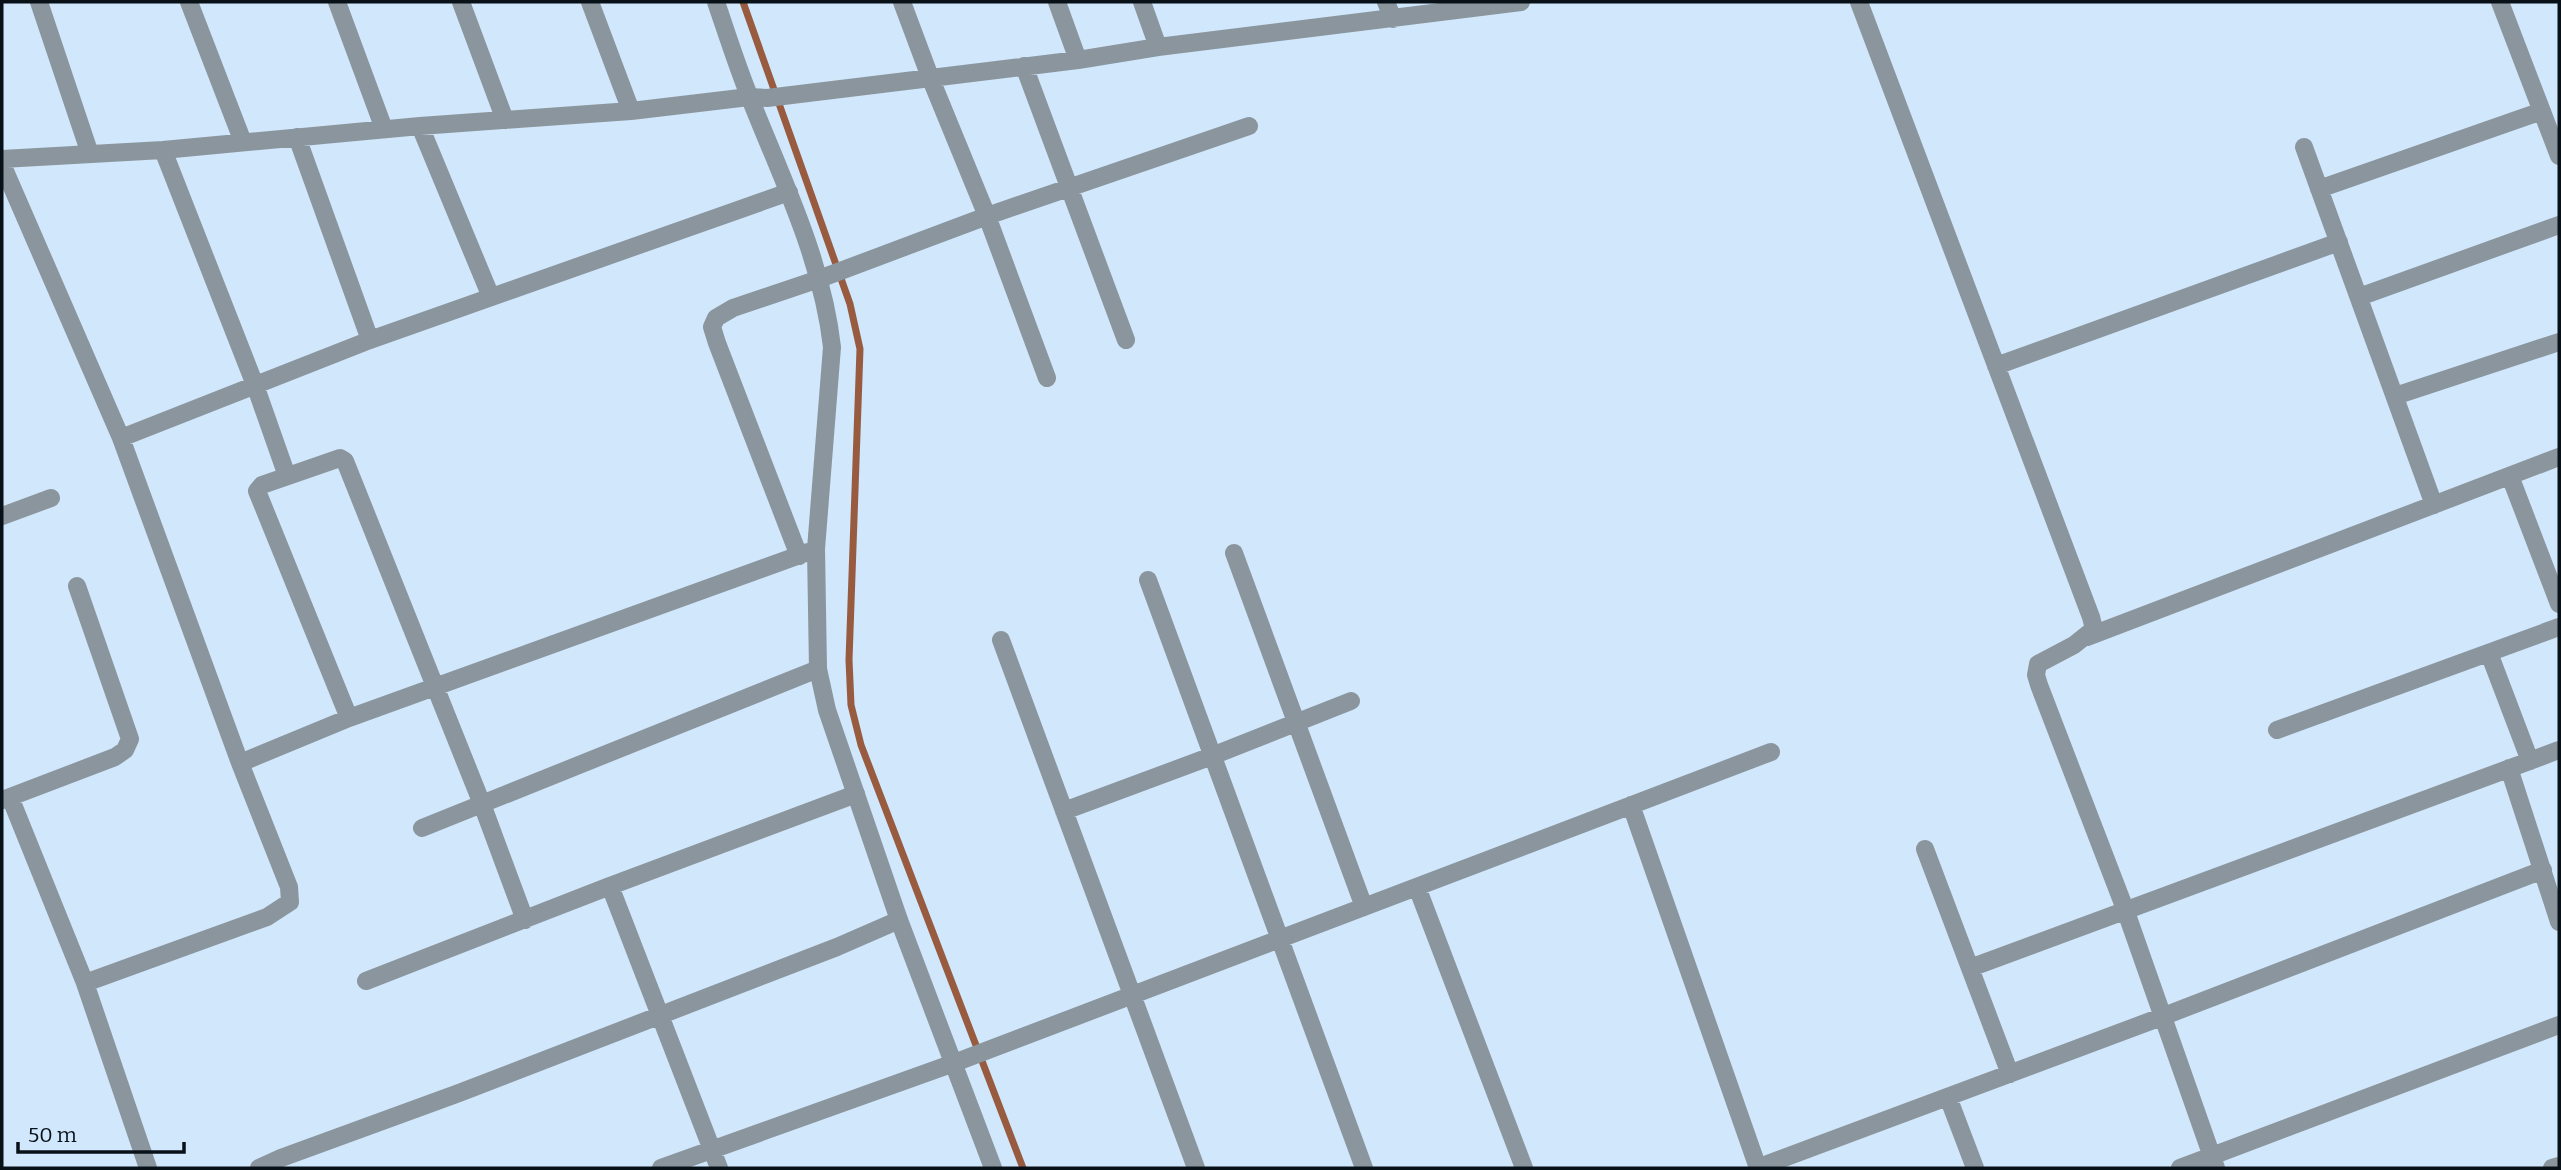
<svg xmlns="http://www.w3.org/2000/svg" width="2561" height="1170" viewBox="0 0 2561 1170" font-family="Bitter,serif">
  <style>
    .lines { fill: none; stroke-linecap: round; stroke-linejoin: round }
    .stream { stroke: #985b40; stroke-width: 7 }
    .minor { stroke: #8b959d; stroke-width: 18 }
    .tertiary { stroke: #8b959d; stroke-width: 18 }
  </style>
  <rect width="100%" height="100%" fill="#d0e7fc"/>
  <g class="lines">
    <path class="stream" d="M743,2L850,304L860,349L849,660L851,705L861,745L1023,1168"/>
    <path class="minor" d="M39,2L90,154
      M189,2L243,142
      M337,2L384,129
      M461,2L505,120
      M590,2L631,111
      M902,2L930,77L987,216L1047,378
      M1057,2L1078,60
      M1142,2L1158,47
      M1386,2L1393,19
      M1859,2L2091,617L2094,629L2074,645L2038,664L2036,675L2039,685L2125,909L2216,1168
      M2500,2L2559,156
      M1024,66L1126,340
      M420,126L491,297
      M297,137L370,340
      M2304,147L2434,505
      M163,150L255,385L287,476
      M2,159L163,150L420,126L631,111L749,97L767,98L1078,60L1158,47L1521,2
      M2,164L121,438L240,763L289,887L290,902L267,917L85,983
      M2319,189L2542,111
      M2359,297L2559,225
      M1996,366L2339,242
      M2395,396L2559,342
      M121,438L370,340L789,192
      M2510,476L2559,604
      M2,516L51,498
      M1234,553L1364,907
      M799,556L717,343L712,327L716,318L733,308L819,279L987,216L1249,126
      M1148,580L1364,1168
      M2087,637L2559,457
      M1001,640L1196,1168
      M2489,653L2530,761
      M349,718L257,491L262,485L340,458L345,461L482,804L525,920
      M2277,730L2559,627
      M240,763L349,718L808,552
      M2509,768L2559,922
      M10,797L85,983L148,1168
      M2,800L115,757L125,750L130,739L77,586
      M1631,805L1758,1168
      M1064,811L1212,756L1351,701
      M422,828L818,669
      M1925,849L2010,1074
      M1417,887L1524,1168
      M1970,968L2559,750
      M366,981L610,886
      M1948,1097L1975,1168
      M259,1168L281,1158L459,1093L837,947L899,920
      M661,1168L954,1063L1771,752
      M719,1168L610,886L856,794
      M1757,1168L2164,1016L2543,870
      M2180,1168L2559,1025
      M2552,1168L2559,1166"/>
    <path class="tertiary" d="M716,2C727,34 737,66 750,98C782,179 822,259 832,347L816,549L818,669L827,710L899,920L993,1168"/>
  </g>
  <rect width="2561" height="1170" fill="none" stroke="#091118" stroke-width="7"/>
  <path d="M18 1142v10h166v-10" fill="none" stroke="#091118" stroke-width="3.5"/>
  <text x="28" y="1142" font-size="21" fill="#091118" stroke="#d0e7fc" stroke-width="5" paint-order="stroke">50 m</text>
</svg>
